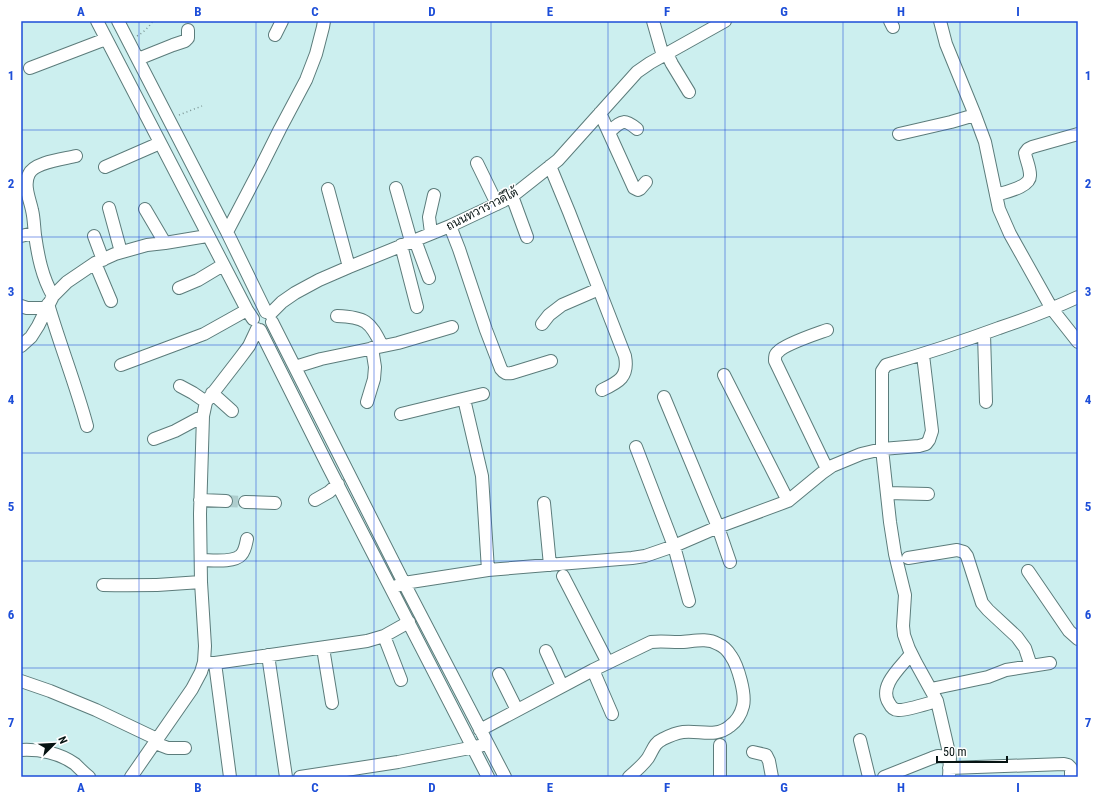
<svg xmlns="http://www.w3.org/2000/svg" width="1099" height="798" viewBox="0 0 1099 798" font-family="'Roboto Condensed',Sarabun,sans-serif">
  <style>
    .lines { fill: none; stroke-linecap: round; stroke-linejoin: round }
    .minor-tunnel { stroke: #aecece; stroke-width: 12; stroke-dasharray: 12 6; stroke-linecap: butt }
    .minor-casing { stroke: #5c7c7b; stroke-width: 14 }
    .path { stroke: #7a9493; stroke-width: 1.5; stroke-dasharray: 1 3; stroke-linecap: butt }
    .minor { stroke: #fff; stroke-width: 12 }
    .grid { fill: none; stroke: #1d4ed8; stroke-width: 1; stroke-opacity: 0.55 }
    .labels { text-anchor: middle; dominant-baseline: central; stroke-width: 3; stroke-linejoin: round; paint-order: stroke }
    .street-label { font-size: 12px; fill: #061312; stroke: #fff }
    .neatline { fill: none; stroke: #1d4ed8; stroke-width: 1.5 }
    .grid-label { font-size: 13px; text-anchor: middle; font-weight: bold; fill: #1d4ed8 }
  </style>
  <rect width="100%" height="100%" fill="#ccefef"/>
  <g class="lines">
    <path class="minor-tunnel" d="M226,501L245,502"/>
    <g class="minor-casing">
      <path id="minor" d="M97,21L247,310L253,319
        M118,21L227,232L266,312
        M653,21L663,56
        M890,21L893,27
        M940,21L946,44L975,115L985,142L999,209L1010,234L1052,309L1078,342
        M275,35L282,21
        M667,54L672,64L689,92
        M138,59L173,45L185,41L188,38V30
        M30,68L106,39
        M600,113L634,188L638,190L640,189L646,182
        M609,132C622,121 623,118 637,129
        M899,134L951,122L975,115
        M477,163L497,204
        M550,166L569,212L625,356C629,377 619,382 602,390
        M105,167L160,143
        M396,188L411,241
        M328,189L349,267
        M996,195C1005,192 1031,187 1030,175C1030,167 1026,160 1025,153L1028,149L1032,147L1078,134
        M512,196L527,237
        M109,208L121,252
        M145,209L165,243
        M450,226L459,249L486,330L501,369C504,373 506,374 512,373L551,361
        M227,232L261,167L280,129L306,80L316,54L323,27L324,21
        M431,233L429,217L434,195
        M21,236L34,233
        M94,236L103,260
        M415,240L429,278
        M401,245L417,307
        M95,263L111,301
        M179,288L198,280L223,265
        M53,296C42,277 38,256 35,235C34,227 34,218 32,210C30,200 23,185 29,174C34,162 64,159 76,156
        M48,304C60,345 76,385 87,426
        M21,306L27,308H47
        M270,314L282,302L295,293L319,280L349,267L450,226L503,201L515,194L558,160L637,72L650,63L725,21
        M337,316C365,317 370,321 382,346
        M272,322L404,583L505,777
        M542,324L549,315L562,305L599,289
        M260,330L328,466L488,777
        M984,334L986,402
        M21,346L31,337L38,326L53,296L67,282L95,263L115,254L147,245L165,243L207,236
        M121,365L204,334L247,310
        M295,367L321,359L398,343L452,327
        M724,375L788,501
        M180,386L193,393L206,402
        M212,393L232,411
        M664,397L718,527L730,562
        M464,399L482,476L488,570
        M367,402L374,379L375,367L372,348
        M401,414L483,394
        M154,439L175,431L203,416
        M636,447L674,546L689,601
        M827,469L775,361C775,357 775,354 778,352C785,344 816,334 827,330
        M887,493L928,494
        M200,500L226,501
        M315,500L329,492L338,484
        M245,502L275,503
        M544,503L550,565
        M908,558L957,550L964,552L967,556L982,603L988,610L1017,637L1025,648L1031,666
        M201,560C211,560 234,563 241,555C245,551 246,544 247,539
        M1028,571L1069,631L1078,639
        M563,576L608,663
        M103,585C136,586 168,585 201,582
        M392,588L404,583L488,570L632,558L645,556L674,546L718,527L788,501L822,473L832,466L861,454L882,449L919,446L926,444L929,440L932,431L923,355
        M384,636L401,680
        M323,648L332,703
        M546,651L562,686
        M911,654C901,667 878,686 889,703C891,707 894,710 898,710C905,711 929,703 937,701
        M268,655L286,777
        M204,662L215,663L367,641L384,636L409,622
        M215,663L230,777
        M593,670L612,714
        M499,674L517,710
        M21,681L50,691L96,710L157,739
        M931,689L988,677L1006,670L1050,663
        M480,730L593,670L651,642C661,641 669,642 679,642C691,642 706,637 718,644C723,646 728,651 731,656C738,666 746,694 743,706C741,714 737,721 730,726C716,738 699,730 683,732C676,733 669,736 663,739C654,743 653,750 648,758C643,765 636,771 629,777
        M860,740L869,777
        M155,743L168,748H185
        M720,745V777
        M21,750C39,749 60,753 75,764C79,768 84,773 89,777
        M753,752L766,755L769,761L772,777
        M950,757L937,701L916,663L909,649L904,635L903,626L905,595L895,554L890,522L882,449V371L886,365C924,354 961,342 999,328C1026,319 1052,309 1078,297
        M949,768L1064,764L1068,765L1071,768V777
        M131,777L192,689L201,672L204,662L205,646L201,582L200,514L203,416L206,402L240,358L249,346L257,329
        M300,777L398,762L480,746
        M884,777L932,758L938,756L950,757L949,777"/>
    </g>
    <path class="path" d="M137,36C144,32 148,28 153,21
      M179,115L202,106"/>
    <use href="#minor" class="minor"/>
  </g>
  <path class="grid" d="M139,21V777M256,21V777M374,21V777M491,21V777M608,21V777M725,21V777M843,21V777M960,21V777M21,130H1078M21,237H1078M21,345H1078M21,453H1078M21,561H1078M21,668H1078"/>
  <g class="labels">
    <g class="street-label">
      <text transform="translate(482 209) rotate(-27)">ถนนทวาราวดีใต้</text>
    </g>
  </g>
  <rect width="1099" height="798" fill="none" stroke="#ffffff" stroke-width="44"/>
  <g transform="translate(54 744) rotate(66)" stroke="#ffffff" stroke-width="3" paint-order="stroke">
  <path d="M0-3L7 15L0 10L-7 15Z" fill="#061312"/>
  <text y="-6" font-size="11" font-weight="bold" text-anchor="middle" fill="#061312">N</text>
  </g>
  <path d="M937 756v6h70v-6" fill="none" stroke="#061312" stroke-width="2"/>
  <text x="943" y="756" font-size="12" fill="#061312" stroke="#ffffff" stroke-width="3" paint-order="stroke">50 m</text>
  <rect x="22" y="22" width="1055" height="754" class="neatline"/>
  <g class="grid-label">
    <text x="81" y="16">A</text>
    <text x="198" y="16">B</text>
    <text x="315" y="16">C</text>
    <text x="432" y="16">D</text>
    <text x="550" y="16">E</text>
    <text x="667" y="16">F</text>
    <text x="784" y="16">G</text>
    <text x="901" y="16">H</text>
    <text x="1018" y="16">I</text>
    <text x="11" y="80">1</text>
    <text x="1088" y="80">1</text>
    <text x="11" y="188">2</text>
    <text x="1088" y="188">2</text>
    <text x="11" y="296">3</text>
    <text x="1088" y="296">3</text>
    <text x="11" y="404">4</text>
    <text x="1088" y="404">4</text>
    <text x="11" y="511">5</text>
    <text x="1088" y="511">5</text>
    <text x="11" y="619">6</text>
    <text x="1088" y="619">6</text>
    <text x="11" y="727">7</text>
    <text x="1088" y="727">7</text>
    <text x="81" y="792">A</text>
    <text x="198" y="792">B</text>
    <text x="315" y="792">C</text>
    <text x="432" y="792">D</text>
    <text x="550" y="792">E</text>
    <text x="667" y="792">F</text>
    <text x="784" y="792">G</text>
    <text x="901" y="792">H</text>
    <text x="1018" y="792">I</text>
  </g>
</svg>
